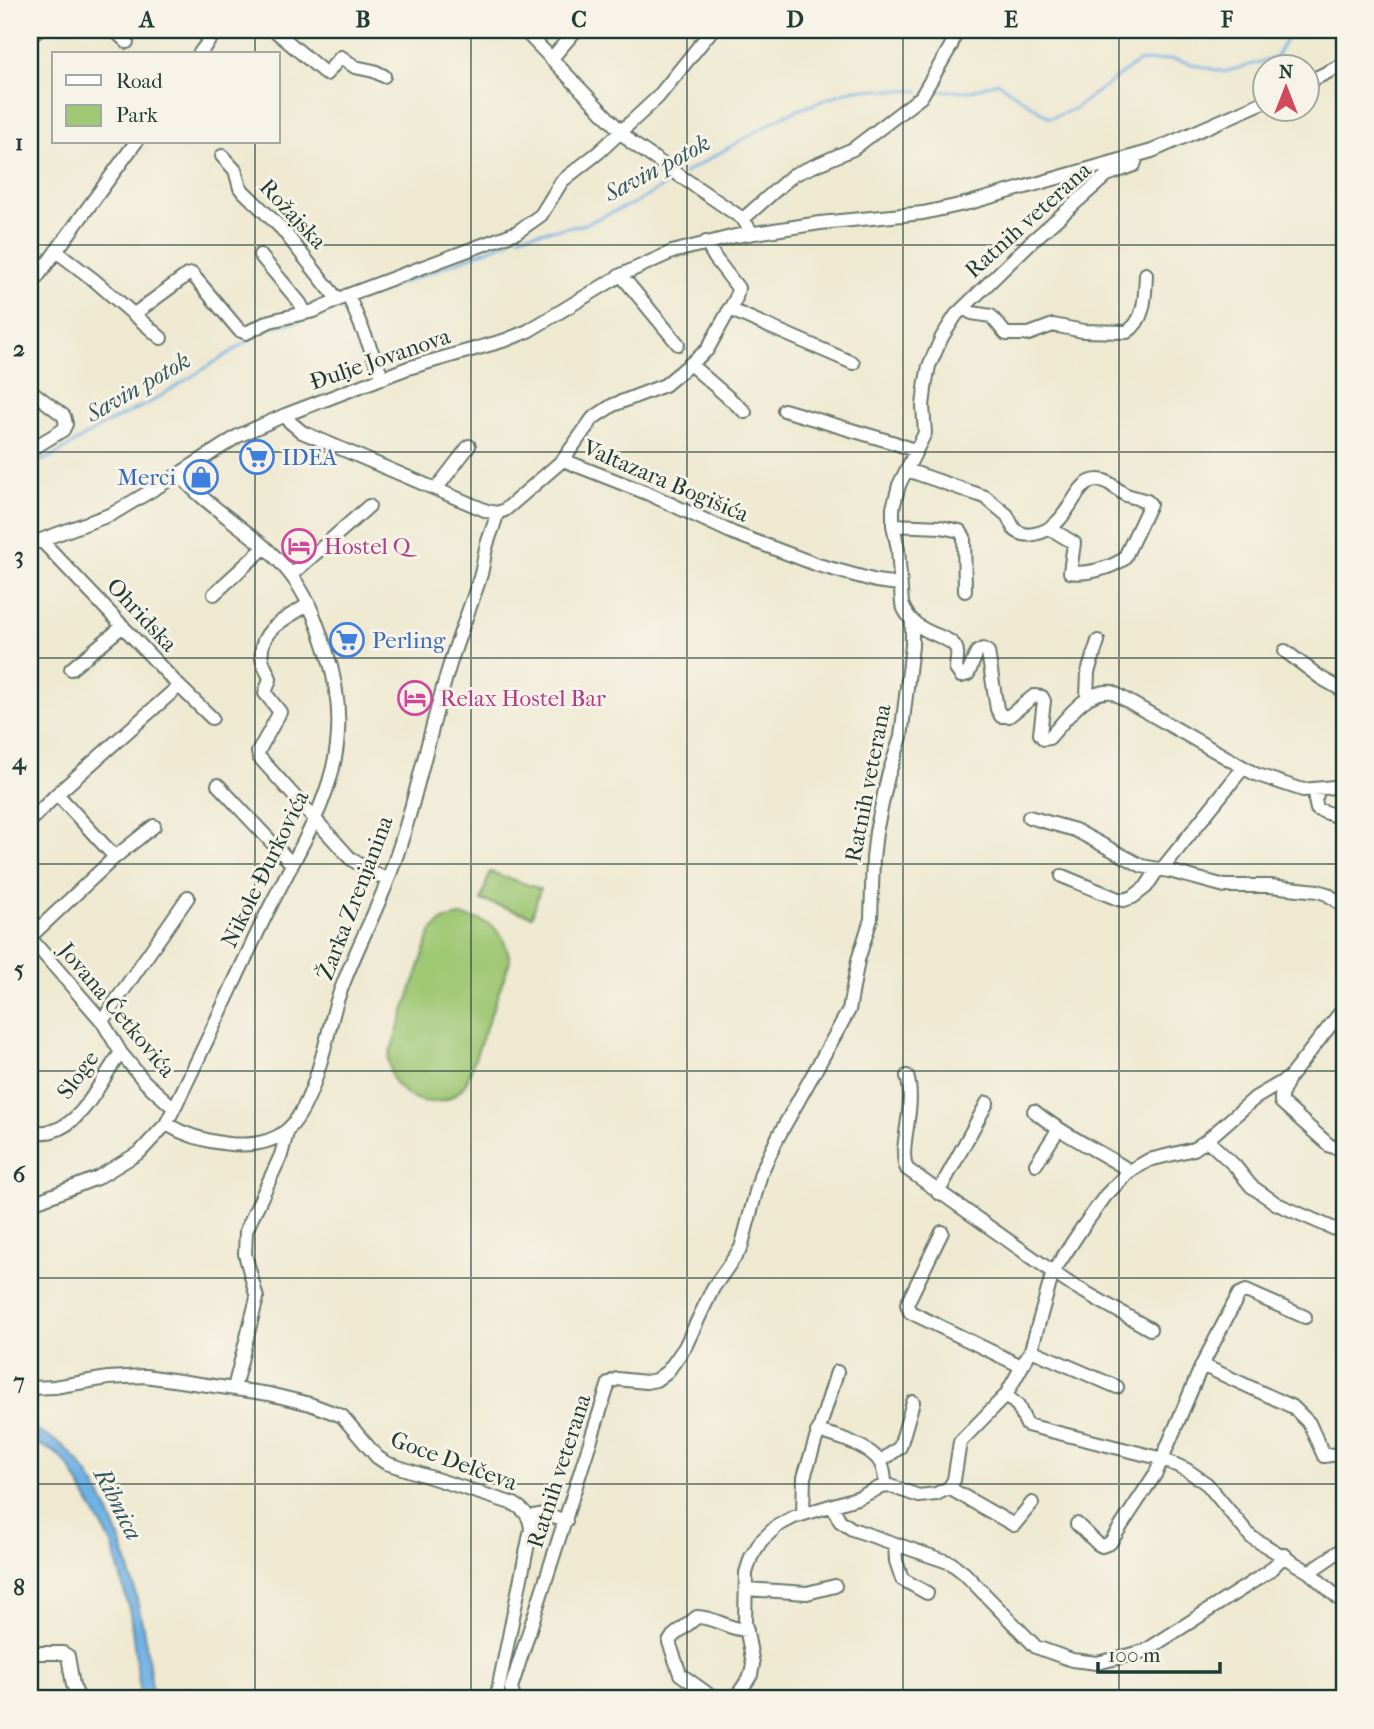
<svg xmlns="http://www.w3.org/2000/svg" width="1374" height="1729" viewBox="0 0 1374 1729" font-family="'IM FELL French Canon',serif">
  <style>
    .green { fill: #9fc874; stroke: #5f8254; stroke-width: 2 }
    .water { fill: #6fb1e4; stroke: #47778c; stroke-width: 2 }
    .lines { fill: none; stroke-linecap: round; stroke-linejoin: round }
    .stream { stroke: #6fb1e4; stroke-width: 2.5 }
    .minor-casing { stroke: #68796b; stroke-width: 16 }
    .minor { stroke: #fff; stroke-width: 12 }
    .grid { fill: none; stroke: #1f3d34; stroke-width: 2; stroke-opacity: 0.55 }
    .labels { text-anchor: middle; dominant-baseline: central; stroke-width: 6; stroke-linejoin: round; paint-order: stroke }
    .street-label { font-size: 23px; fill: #1f3d34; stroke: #f7f3e8 }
    .shop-label { font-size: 23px; fill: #366cbe; stroke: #f7f3e8; text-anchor: start }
    .hotel-label { font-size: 23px; fill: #b23c85; stroke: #f7f3e8; text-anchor: start }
    .water-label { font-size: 24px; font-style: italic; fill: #335a60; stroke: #f7f3e8 }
    .neatline { fill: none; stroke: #1f3d34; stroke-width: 2.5 }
    .grid-label { font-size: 23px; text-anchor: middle; font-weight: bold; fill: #1f3d34 }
  </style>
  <rect width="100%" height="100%" fill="#f7f3e8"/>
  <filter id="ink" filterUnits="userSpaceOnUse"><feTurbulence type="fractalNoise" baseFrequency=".0143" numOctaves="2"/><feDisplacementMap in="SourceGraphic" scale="14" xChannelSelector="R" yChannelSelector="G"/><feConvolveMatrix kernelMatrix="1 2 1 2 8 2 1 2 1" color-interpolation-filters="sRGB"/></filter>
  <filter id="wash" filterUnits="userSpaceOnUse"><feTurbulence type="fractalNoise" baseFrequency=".00686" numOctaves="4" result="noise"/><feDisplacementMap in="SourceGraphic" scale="28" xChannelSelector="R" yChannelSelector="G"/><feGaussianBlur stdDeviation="1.57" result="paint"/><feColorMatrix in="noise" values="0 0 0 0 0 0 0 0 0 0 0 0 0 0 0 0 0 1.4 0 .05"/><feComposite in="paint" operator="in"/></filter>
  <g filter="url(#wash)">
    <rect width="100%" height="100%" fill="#efe9d1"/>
    <path class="green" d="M490,872L540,889L532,916L481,900Z
      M460,916C491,920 504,929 510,961L466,1083C449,1110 411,1107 394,1081C390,1075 390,1066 388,1059L431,932L443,920Z"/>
    <path class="water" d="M30,1428C41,1433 53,1438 63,1446C122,1497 146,1625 153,1699H141L130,1613L112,1544L70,1468L56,1453L30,1440Z"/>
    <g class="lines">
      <path class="stream" d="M929,91H972L997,82L1050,118L1074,109L1138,62L1173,59L1224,72L1275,58L1292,30
        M683,174L787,114L854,89L919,91
        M519,237L527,234L582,225L639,201L675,179
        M356,301L510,241
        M30,466L57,454L101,426L151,402L269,328L319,316L347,305"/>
    </g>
  </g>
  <g filter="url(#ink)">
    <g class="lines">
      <g class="minor-casing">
        <path id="minor" d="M114,30L127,42
          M274,30L326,74L341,57L355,67L374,71L384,76
          M524,30L632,143L743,219L752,233
          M30,36L39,30
          M199,54L217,30
          M552,58L576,30
          M1308,82L1344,64
          M222,156L235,170L240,188L282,229L338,300
          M1137,156L1134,165L1107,175L1031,242L956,315L942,337L929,366L926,381L923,406L925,433L899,485L893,508V525L898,549L902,604C914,637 949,633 956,648C959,653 956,663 956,669L961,676L968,674L977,652L983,649L988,652L997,709L1001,716H1009L1034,696L1042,697L1044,701L1040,734L1044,739L1049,738C1065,721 1085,689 1112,692L1255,774L1303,790L1344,786
          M743,219L793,175L853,149L921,97L951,46L956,30
          M56,251L94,280L161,338
          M260,255L300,303L305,313
          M30,257L44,267
          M621,275L678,344
          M30,287L136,142
          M348,295L383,378
          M963,308L972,313L991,316L1006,334H1029L1053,325L1083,331L1127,332C1146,320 1145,294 1146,274
          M729,309L853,363
          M133,315L187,275L192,274L239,330L246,333L270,321L314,311L348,295L517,232L541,215L562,181L599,152L658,97L712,30
          M691,365L745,412
          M30,390L64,416L66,424L63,430L30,450
          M784,410L895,443L916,451
          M285,415L290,422L302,432L487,511L497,513L505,510L563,460L593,418L613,405L665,385L707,350L736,298L738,288L715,258L706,242
          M563,460L649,494L733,533L818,565L876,581L899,584
          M907,470L985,497L1007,515L1014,529C1020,534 1026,536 1034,534C1068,529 1073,486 1092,481C1107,476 1114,489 1126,495C1133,497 1140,499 1147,501L1150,504L1124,559C1110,568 1087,575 1070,572L1074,543L1051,529
          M436,489L469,446
          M893,525L941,527L960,531L964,537L965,591
          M42,541L179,686L212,718
          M30,544L112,514L179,474L238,436L285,415L408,368L506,340L528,331L621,275L672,252L735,236L820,223L923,213L969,203L1152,151L1266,101
          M291,575L369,506
          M214,594L265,547
          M309,604C289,617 258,629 262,657C262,665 268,671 270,679L265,693L280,712L258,752L259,757L350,858L366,869L388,880
          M1285,651L1321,678L1344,691
          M71,669L123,626
          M1087,697L1088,672L1098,641
          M218,785L292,864
          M1319,789L1315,800L1317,809L1344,819
          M57,794L115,857
          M1029,817L1075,830L1142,866L1169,871L1225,886H1270L1318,891L1327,894L1344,906
          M30,821L57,794L179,686
          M1062,876L1118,899L1124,900L1133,897L1146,887L1156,872L1162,869L1243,768
          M30,937L115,857L154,826
          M30,938L102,1021L121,1053L145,1082L174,1108
          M102,1021L188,897
          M907,1076C917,1108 897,1148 907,1169L1067,1282L1150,1329
          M1289,1078L1281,1096V1102L1330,1146L1338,1148L1344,1139
          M1034,1111C1063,1135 1098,1150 1130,1171
          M166,1124C197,1142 255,1156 286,1131C314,1108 326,1038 336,1004C350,960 373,920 389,877C415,808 428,735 450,664C459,634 472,604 481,574C483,566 484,557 486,548C489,536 495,525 497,513
          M30,1132C37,1132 45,1133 52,1131C86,1122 101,1077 121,1053
          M1207,1140L1235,1166L1251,1186L1277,1204L1344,1233
          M1036,1164L1058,1130
          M938,1193L987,1103
          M30,1204L97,1178L140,1152L166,1124C200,1058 230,990 262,923C308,827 364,762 326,650C318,626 310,602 296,582C266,537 214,515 179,474
          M942,1232L907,1304L910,1312L1021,1366
          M1031,1350L1117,1387
          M1202,1365L1293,1407L1309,1423L1324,1456L1344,1453
          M30,1388L54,1387L108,1378L145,1376L269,1394L310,1404L342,1416L377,1457L386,1463L514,1504C525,1510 530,1517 531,1529L498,1690V1699
          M234,1388L257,1298L245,1254L246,1231L281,1155L288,1129
          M1006,1395L1018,1406L1027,1425L1163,1459L1187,1470L1207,1484L1251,1537L1309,1572L1344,1603
          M817,1432C834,1434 874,1448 881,1464C885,1471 885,1479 885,1486
          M880,1462L900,1447L913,1402
          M949,1488L1014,1525L1032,1503
          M832,1506L840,1521L852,1529L951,1563L964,1573L1036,1647L1072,1660L1097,1663L1145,1651L1268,1572L1285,1555
          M803,1514L804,1477L837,1372
          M528,1517L545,1514L566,1521
          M1077,1524L1098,1544L1102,1546L1110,1543L1156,1473L1202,1365L1239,1294L1246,1291L1305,1317
          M895,1544L896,1561L902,1579L927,1593
          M1309,1572L1344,1548
          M746,1589L807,1593L835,1586
          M30,1653H63L68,1656L73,1685L79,1699
          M514,1699L511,1688L609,1383L617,1379L646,1382L656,1380L668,1371L685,1347L713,1288L741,1248L761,1173L778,1137L849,1010L858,960L871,919L873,858L876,832L888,776L901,737L912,646V620
          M715,1699L680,1674L669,1642L673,1636L697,1617C715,1617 729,1630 747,1630
          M735,1699L751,1675L753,1664L745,1622L746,1573L751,1557L761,1541L777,1526L794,1517L860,1497L881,1487L890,1486L919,1496L936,1494L949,1488L954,1480L960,1442L1006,1395L1031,1350L1053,1272L1082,1228L1106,1195L1130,1171L1149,1160L1194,1149L1207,1140L1255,1098L1289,1078L1344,1008"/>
      </g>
      <use href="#minor" class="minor"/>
    </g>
  </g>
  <path class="grid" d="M255,30V54M471,30V1699M687,30V1699M903,30V1699M1119,30V1699M255,142V1699M30,245H1344M30,452H1344M30,658H1344M30,864H1344M30,1071H1344M30,1278H1344M30,1484H1344"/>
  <defs>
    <g id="supermarket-ring" transform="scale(1.75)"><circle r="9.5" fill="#f7f3e8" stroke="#3f7fe0" stroke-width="1.5"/><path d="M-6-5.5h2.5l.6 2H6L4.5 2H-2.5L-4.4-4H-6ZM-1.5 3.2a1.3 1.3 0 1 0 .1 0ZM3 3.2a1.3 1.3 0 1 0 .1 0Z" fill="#3f7fe0"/></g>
    <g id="shop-ring" transform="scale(1.75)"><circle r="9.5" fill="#f7f3e8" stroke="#3f7fe0" stroke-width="1.5"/><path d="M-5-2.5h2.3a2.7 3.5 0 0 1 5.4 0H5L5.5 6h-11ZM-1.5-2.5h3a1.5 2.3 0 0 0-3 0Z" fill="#3f7fe0"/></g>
    <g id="hotel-ring" transform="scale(1.75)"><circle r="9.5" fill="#f7f3e8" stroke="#d1479c" stroke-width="1.5"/><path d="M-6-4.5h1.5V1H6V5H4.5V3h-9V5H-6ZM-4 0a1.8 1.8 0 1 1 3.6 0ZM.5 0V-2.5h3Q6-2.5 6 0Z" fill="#d1479c"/></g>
  </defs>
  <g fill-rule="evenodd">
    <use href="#supermarket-ring" x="257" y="457"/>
    <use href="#shop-ring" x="201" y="477"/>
    <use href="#hotel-ring" x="299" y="546"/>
    <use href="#supermarket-ring" x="347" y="640"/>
    <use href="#hotel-ring" x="415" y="698"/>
  </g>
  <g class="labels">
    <g class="street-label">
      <text transform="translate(293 214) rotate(47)">Rožajska</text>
      <text transform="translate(1028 220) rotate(-42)">Ratnih veterana</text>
      <text transform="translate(380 359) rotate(-19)">Đulje Jovanova</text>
      <text transform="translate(666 481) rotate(23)">Valtazara Bogišića</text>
      <text transform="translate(142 615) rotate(47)">Ohridska</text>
      <text transform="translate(868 783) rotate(-79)">Ratnih veterana</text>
      <text transform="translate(265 869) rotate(-64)">Nikole Đurkovića</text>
      <text transform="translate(355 898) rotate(-69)">Žarka Zrenjanina</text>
      <text transform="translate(117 1010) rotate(50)">Jovana Ćetkovića</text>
      <text transform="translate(78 1075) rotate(-54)">Sloge</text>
      <text transform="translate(454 1461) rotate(20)">Goce Delčeva</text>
      <text transform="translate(559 1471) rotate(-72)">Ratnih veterana</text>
    </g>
    <g class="shop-label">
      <text x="282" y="457">IDEA</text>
      <text x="176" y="477" text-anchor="end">Merci</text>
      <text x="372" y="640">Perling</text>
    </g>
    <g class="hotel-label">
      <text x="324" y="546">Hostel Q</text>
      <text x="440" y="698">Relax Hostel Bar</text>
    </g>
    <g class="water-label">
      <text transform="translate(657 168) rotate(-28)">Savin potok</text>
      <text transform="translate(138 387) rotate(-30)">Savin potok</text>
      <text transform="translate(118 1504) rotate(63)">Ribnica</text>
    </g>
  </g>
  <rect width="1374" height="1729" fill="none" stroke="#f7f3e8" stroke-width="77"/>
  <rect x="52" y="52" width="228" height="91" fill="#f7f3e8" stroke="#a1aaa0" stroke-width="2"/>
  <rect x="66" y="75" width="35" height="10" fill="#ffffff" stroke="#a1aaa0" stroke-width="2"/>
  <text x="116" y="88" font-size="21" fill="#1f3d34">Road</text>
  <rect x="66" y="105" width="35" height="21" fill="#9fc874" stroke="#a1aaa0" stroke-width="2"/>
  <text x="116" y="122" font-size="21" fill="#1f3d34">Park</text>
  <g transform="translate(1286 88)"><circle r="33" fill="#f7f3e8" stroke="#a1aaa0" stroke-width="2"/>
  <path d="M0-5L12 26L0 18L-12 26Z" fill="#d1495b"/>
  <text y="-10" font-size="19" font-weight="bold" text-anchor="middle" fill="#1f3d34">N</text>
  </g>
  <path d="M1098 1662v10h122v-10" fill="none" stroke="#1f3d34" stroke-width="3.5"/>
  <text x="1108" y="1662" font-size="21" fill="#1f3d34" stroke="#f7f3e8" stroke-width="5" paint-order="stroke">100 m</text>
  <rect x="38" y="38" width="1298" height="1652" class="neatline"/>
  <g class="grid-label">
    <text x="147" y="27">A</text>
    <text x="363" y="27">B</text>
    <text x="579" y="27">C</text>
    <text x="795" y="27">D</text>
    <text x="1011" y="27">E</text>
    <text x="1227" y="27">F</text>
    <text x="19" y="150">1</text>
    <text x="19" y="356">2</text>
    <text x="19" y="563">3</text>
    <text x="19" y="769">4</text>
    <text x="19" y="976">5</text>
    <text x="19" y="1182">6</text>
    <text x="19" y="1389">7</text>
    <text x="19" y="1595">8</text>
  </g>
</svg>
